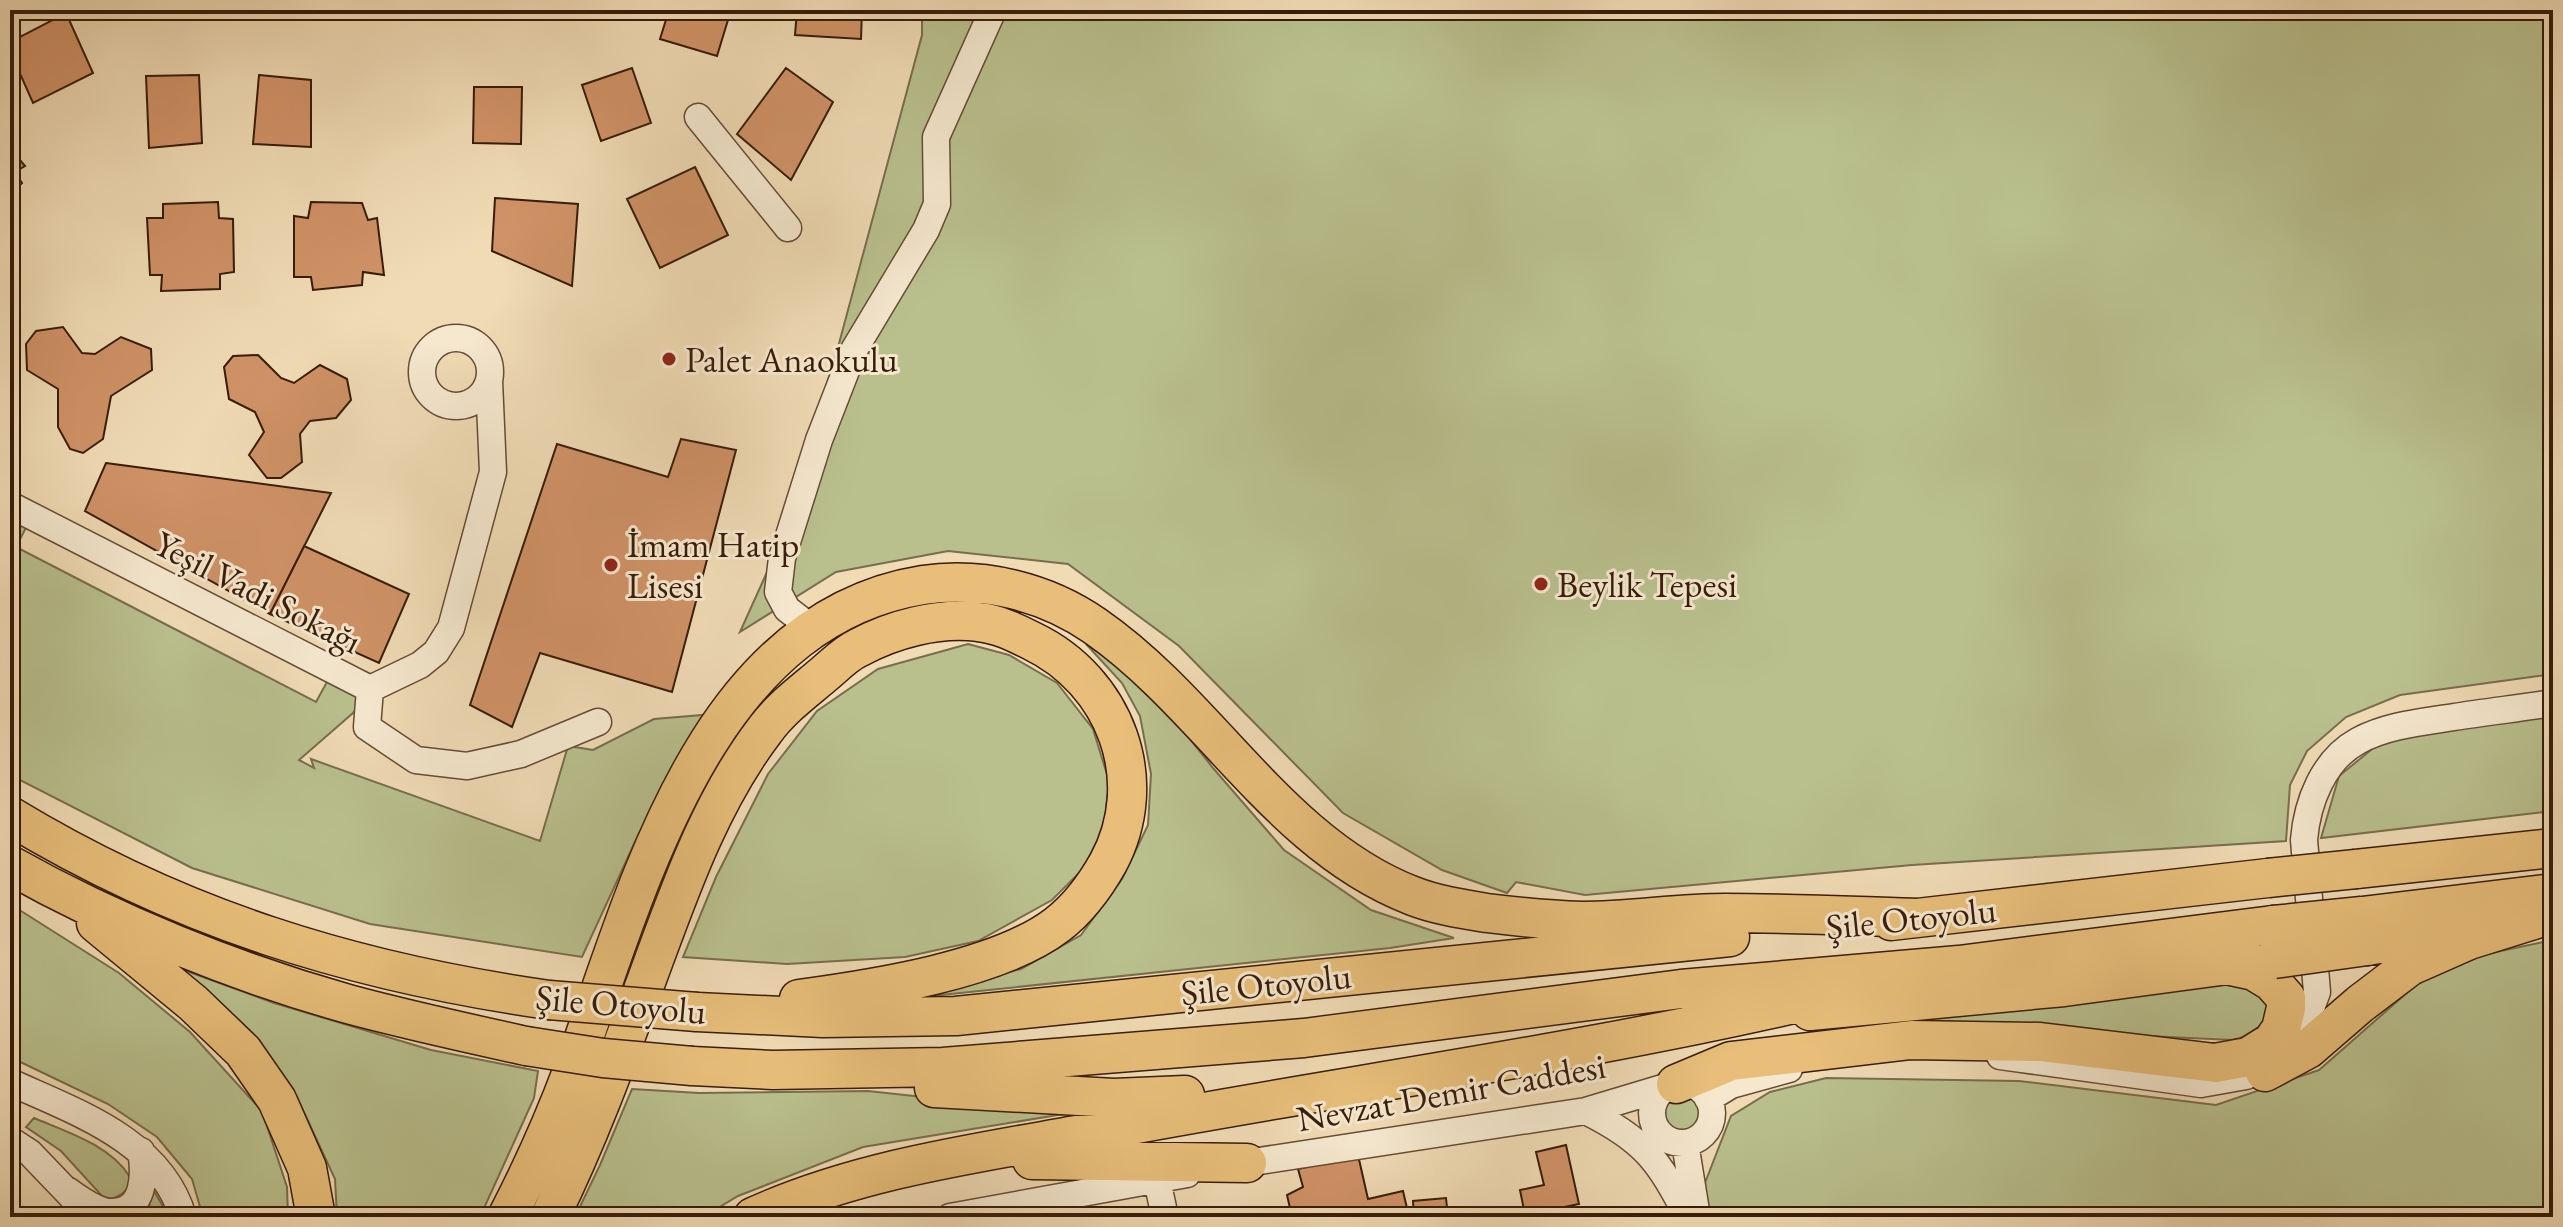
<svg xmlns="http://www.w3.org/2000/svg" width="2563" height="1227" viewBox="0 0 2563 1227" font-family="'EB Garamond',serif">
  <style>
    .green { fill: #b9c08e; stroke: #786e4c; stroke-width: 2 }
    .building { fill: #d09267; stroke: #371c0a; stroke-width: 2 }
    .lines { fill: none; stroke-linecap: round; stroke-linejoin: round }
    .minor-casing { stroke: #654c35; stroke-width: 29 }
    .highway-casing { stroke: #371c0a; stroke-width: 41 }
    .minor { stroke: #f5e8cf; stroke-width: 26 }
    .highway { stroke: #e8be7a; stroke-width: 38 }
    .highway-bridge-casing { stroke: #371c0a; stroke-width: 41; stroke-linecap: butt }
    .highway-bridge { stroke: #e8be7a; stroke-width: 38 }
    .poi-dot { fill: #8f2418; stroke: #f5e8cf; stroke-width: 3 }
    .labels { text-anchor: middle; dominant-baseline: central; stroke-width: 6; stroke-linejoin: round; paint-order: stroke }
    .poi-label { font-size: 36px; fill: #371c0a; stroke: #f5e8cf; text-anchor: start }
    .street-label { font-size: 36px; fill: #371c0a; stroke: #f5e8cf }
  </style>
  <rect width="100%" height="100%" fill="#f0dbb5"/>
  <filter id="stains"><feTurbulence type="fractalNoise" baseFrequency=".0025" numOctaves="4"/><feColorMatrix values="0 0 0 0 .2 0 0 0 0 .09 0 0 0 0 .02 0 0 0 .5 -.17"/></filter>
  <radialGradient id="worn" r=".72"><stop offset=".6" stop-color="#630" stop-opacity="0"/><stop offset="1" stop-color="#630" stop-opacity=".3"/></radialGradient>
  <path class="green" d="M922,10H2553V674L2400,695L2346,717L2307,751L2290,785L2286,841L1912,865L1585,895L1516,882L1507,893L1442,870L1343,813L1179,646L1068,564L948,551L836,572L740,632L772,561L837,351L922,35Z
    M10,508L32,516L16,547L316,702L333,671L370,689L353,713L299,760L314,768L311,759L540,841L568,746L593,750L654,719L703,715L634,844L582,957L370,924L192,868L10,775Z
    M968,644L1009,655L1057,683L1093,729L1109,781L1104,828L1083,869L1052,900L978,941L905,957L787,964L683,957L716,877L768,774L817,711L878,669Z
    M1086,644L1148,686L1213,768L1284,850L1371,910L1454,938L1390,948L912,998L1021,969L1081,935L1122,879L1148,825L1151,774L1140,716L1122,683Z
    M2553,714V811L2321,838L2339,776L2382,741Z
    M10,904L119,973L190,1032L262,1111L287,1187L288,1217H203L192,1179L157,1137L108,1104L10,1057Z
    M2553,940V1217H1707L1703,1188L1731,1116L1770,1092L1826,1078L2019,1081L2216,1105L2319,1070L2417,984L2482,955Z
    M173,966L274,1003L431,1050L538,1071L534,1098L480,1217H337L335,1179L296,1095L247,1028Z
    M2233,975L2264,993L2274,1015L2263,1031L2233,1040L1868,1023Z
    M632,1089L699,1093L868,1091L1070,1113L863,1147L738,1196L703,1217H575L600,1165Z
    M1662 1112a20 20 0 1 1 40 0a20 20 0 1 1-40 0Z
    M34,1118C67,1132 110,1145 130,1177C130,1190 122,1195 111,1199L102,1196L61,1151L26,1127Z
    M153,1189L169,1217H138L149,1207Z"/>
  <path class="building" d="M669,10H731L717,56L660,39Z
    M797,10H862L861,39L795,35Z
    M66,13L93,73L33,103L10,51V42Z
    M632,68L651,123L601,141L582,85Z
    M786,68L833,102L791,180L737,134Z
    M199,75L202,143L149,148L146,76Z
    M259,75L311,80V147L253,144Z
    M474,87H522L521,144L473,143Z
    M10,148L25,166L15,172L22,183L10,194Z
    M695,167L728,235L660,268L627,199Z
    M495,198L578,204L572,286L492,251Z
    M218,202L219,218L233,219L234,272L220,274V289L161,291L162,275H150L147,218H163V204Z
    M311,202L362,203L368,220L377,218L384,275L363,272L362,285L313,290L311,277H294V216L308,218Z
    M63,327L82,353L95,354L121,337L151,349L152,370L111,396L103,439L83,453L70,449L58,427V389L27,370L26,344L36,331Z
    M258,355L281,378L294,383L320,365L347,379L351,400L336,418L310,421L300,434L302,462L281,478H267L249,455L264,432L255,412L229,399L224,367L233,356Z
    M681,439L736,450L672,692L540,653L512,727L470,705L557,444L668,477Z
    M106,463L331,493L270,614L85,511Z
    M304,546L409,594L379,663L270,614Z
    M1566,1145L1579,1204L1525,1215L1520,1190L1544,1185L1536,1152Z
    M1358,1155L1368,1199L1403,1191L1409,1217H1292L1287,1195L1303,1187L1298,1169Z
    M1446,1198L1448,1217H1414L1413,1201Z"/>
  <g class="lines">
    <g class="minor-casing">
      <path id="minor" d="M698,117L788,228
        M422 372a34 34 0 1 1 68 0a34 34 0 1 1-68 0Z
        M10,505L370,689
        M813,629L787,609L778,592L782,558L819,440L854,350L926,230L937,204L936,137L993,10
        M370,689L420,665L436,652L451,628L493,472L489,381
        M370,689L367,727L416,760L467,766L521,754L598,722
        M2285,1054L2299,1041L2317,992L2304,840C2307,803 2323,760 2358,741C2387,725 2423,722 2454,717C2487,712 2520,708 2553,703
        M2000,1056L2201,1084L2246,1076
        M10,1082C75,1112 161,1140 183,1217
        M1652 1113a30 30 0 1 1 60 0a30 30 0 1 1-60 0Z
        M1708,1099L1731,1085L1789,1069
        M1586,1111C1644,1140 1658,1159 1688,1217
        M10,1140L30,1153L76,1201
        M1685,1143L1697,1217
        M1233,1165L1586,1111L1666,1087
        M1157,1180L1165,1217
        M67,1190C79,1198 97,1213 113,1212C145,1211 145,1174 141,1151
        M950,1217L1187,1174"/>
    </g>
    <g class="highway-casing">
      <path id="highway" d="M10,816C180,919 353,972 549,1000
        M10,865C113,923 234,972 348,1004C407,1020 467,1033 526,1046
        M2356,869L2553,848
        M2362,916L2553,893
        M1891,921L2268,878
        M96,923L193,1003L243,1051L277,1100L307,1168L316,1217
        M2367,946L2455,931
        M1810,1011L2064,987L2250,962
        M697,1012L823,1018L956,1016L1730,937
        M692,1066L773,1070L943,1067L1304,1038L1681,989L1959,965L2273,925
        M2265,1072L2308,1049L2360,1004L2410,966L2469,940L2543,917
        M1676,1084L1731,1061L1911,1040L2040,1042L2215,1063L2248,1057L2272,1042L2281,1029L2286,1008V998L2272,982L2254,971L2226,965
        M934,1088L1114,1098L1185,1095
        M1032,1160L1247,1163
        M507,1217C532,1169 554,1120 573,1069C637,892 704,620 923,585C983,576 1046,592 1095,626C1209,705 1280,845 1413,896C1436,905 1462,909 1487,913C1519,917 1550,920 1582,921C1630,921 1677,913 1725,913C1788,913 1852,916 1916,918
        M550,1217C591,1134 622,1047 654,960C683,881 713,798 765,730C781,708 803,692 823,675C834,666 845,654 858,648C893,629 938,617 978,622C998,624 1014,632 1032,641C1115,681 1153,780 1108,863C1095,886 1078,909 1057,925C998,970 873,989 799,999
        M753,1217C863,1167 986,1152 1104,1130C1348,1084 1595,1052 1836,994"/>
    </g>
    <use href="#minor" class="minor"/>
    <use href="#highway" class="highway"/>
    <g class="highway-bridge-casing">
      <path id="highway-bridge" d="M2268,878L2356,869
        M2273,925L2362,916
        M2274,959L2367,946
        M549,1000L697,1012
        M526,1046L603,1058L692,1066"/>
    </g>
    <use href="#highway-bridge" class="highway-bridge"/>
  </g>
  <g class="poi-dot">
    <circle cx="669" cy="359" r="8"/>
    <circle cx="611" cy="565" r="8"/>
    <circle cx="1541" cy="584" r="8"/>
  </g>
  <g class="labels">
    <g class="poi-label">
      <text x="685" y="359">Palet Anaokulu</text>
      <text x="627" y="544">İmam Hatip<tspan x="627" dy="41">Lisesi</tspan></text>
      <text x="1557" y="584">Beylik Tepesi</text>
    </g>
    <g class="street-label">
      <text transform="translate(258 592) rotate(27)">Yeşil Vadi Sokağı</text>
      <text transform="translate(1911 918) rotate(-6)">Şile Otoyolu</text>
      <text transform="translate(1266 984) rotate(-6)">Şile Otoyolu</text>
      <text transform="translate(621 1004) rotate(5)">Şile Otoyolu</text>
      <text transform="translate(1451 1092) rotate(-10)">Nevzat Demir Caddesi</text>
    </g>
  </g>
  <rect width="2563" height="1227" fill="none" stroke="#f0dbb5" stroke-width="40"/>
  <rect x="12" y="12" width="2539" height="1203" fill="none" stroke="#371c0a" stroke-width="4"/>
  <rect x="20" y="20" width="2523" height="1187" fill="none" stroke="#371c0a" stroke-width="2"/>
  <rect width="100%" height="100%" filter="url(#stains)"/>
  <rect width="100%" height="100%" fill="url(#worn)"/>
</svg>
